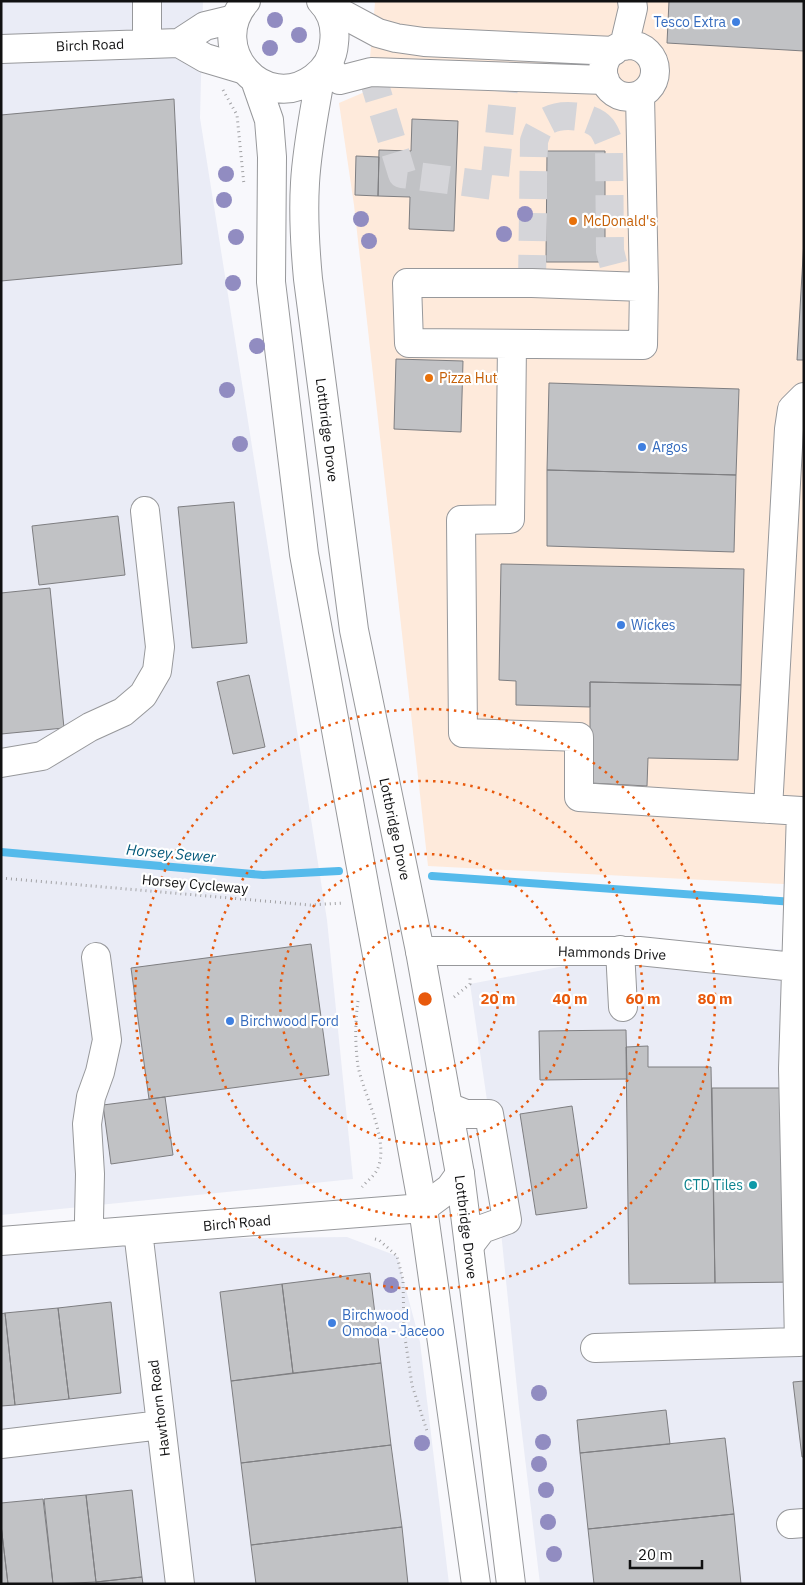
<svg xmlns="http://www.w3.org/2000/svg" width="805" height="1585" viewBox="0 0 805 1585" font-family="'IBM Plex Sans',sans-serif">
  <style>
    .commercial { fill: #feeadb }
    .built { fill: #eaecf6 }
    .lines { fill: none; stroke-linecap: round; stroke-linejoin: round }
    .stream { stroke: #55baeb; stroke-width: 8 }
    .building { fill: #c1c2c5; stroke: #7e7e81 }
    .minor-tunnel { stroke: #d5d5d9; stroke-width: 28; stroke-dasharray: 28 14; stroke-linecap: butt }
    .minor-casing { stroke: #97989b; stroke-width: 30 }
    .major-casing { stroke: #97989b; stroke-width: 30 }
    .path { stroke: #a2a2a5; stroke-width: 3; stroke-dasharray: 1 4; stroke-linecap: butt }
    .minor { stroke: #fff; stroke-width: 28 }
    .major { stroke: #fff; stroke-width: 28 }
    .tree { fill: #918cc1 }
    .ring { fill: none; stroke: #e8590c; stroke-width: 2.5; stroke-dasharray: 2.5 5 }
    .shop-dot { fill: #3f7fe0; stroke: #fff; stroke-width: 2 }
    .food-dot { fill: #e8710a; stroke: #fff; stroke-width: 2 }
    .culture-dot { fill: #0f9aa8; stroke: #fff; stroke-width: 2 }
    .labels { text-anchor: middle; dominant-baseline: central; stroke-width: 4.5; stroke-linejoin: round; paint-order: stroke }
    .shop-label { font-size: 14px; fill: #366cbe; stroke: #fff; text-anchor: start }
    .street-label { font-size: 14px; fill: #111112; stroke: #fff }
    .food-label { font-size: 14px; fill: #c56008; stroke: #fff; text-anchor: start }
    .culture-label { font-size: 14px; fill: #0d838f; stroke: #fff; text-anchor: end }
    .water-label { font-size: 15px; font-style: italic; fill: #025879; stroke: #fff }
    .centre { fill: #e8590c; stroke: #fff; stroke-width: 2.5 }
    .ring-label { font-size: 15px; text-anchor: middle; font-weight: bold; fill: #e8590c; stroke: #fff; stroke-width: 4.5; stroke-linejoin: round; paint-order: stroke }
  </style>
  <rect width="100%" height="100%" fill="#f8f8fc"/>
  <path class="commercial" d="M373,1H804V885L428,866L354,205L339,103L367,91L375,3Z"/>
  <path class="built" d="M1,1H203L200,118L327,920L353,1179L1,1215Z
    M685,943L804,951V1584H540L519,1408L489,1114L470,984Z
    M347,1237L397,1256L420,1342L449,1584H1V1251L139,1239Z"/>
  <g class="lines">
    <path class="stream" d="M1,852L263,875L339,871
      M432,876L794,902"/>
  </g>
  <path class="building" d="M669,1H804V51L667,43Z
    M174,99L182,264L1,281V115Z
    M412,119L458,121L454,231L409,229L410,197L378,196L379,150L411,151Z
    M547,151H605V262H546Z
    M356,156L379,157L378,196L355,195Z
    M804,240V360H797Z
    M396,359L463,361L461,432L394,429Z
    M549,383L739,389L736,475L547,470Z
    M547,470L736,475L734,552L547,546Z
    M234,502L247,643L192,648L178,507Z
    M118,516L125,575L39,585L32,526Z
    M501,564L744,569L741,685L590,682V707L516,705V681L499,680Z
    M50,588L64,728L1,734V593Z
    M249,675L265,747L233,754L217,682Z
    M590,682L741,685L738,760L648,758L647,786L590,783Z
    M311,944L329,1075L149,1099L131,968Z
    M626,1030L627,1079L540,1080L539,1031Z
    M648,1046V1067H711L715,1283L629,1284L626,1047Z
    M712,1088H792L795,1282L715,1283Z
    M165,1097L173,1155L111,1164L103,1105Z
    M572,1106L587,1208L536,1215L520,1114Z
    M370,1273L381,1363L293,1373L282,1284Z
    M282,1284L293,1373L231,1381L220,1292Z
    M111,1302L121,1393L69,1399L58,1308Z
    M58,1308L69,1399L15,1405L5,1313Z
    M5,1313L15,1405L1,1406V1314Z
    M381,1363L391,1445L241,1463L231,1381Z
    M804,1381V1457H802L793,1382Z
    M666,1410L670,1444L580,1453L577,1420Z
    M725,1438L734,1514L588,1529L580,1453Z
    M391,1445L402,1527L251,1545L241,1463Z
    M132,1490L142,1577L96,1582L86,1495Z
    M86,1495L96,1582L53,1584L44,1499Z
    M43,1499L53,1584H8L1,1525V1503Z
    M734,1514L741,1584H594L588,1529Z
    M1,1525L8,1584H1Z
    M402,1527L408,1584H256L251,1545Z
    M142,1577L143,1584H96V1582Z"/>
  <g class="lines">
    <path class="minor-tunnel" d="M371,72L402,174L494,186L505,77
      M532,283L534,141C536,135 538,128 543,124C555,112 591,114 602,128C605,132 607,137 609,142L610,251L619,286"/>
    <g class="minor-casing">
      <path id="minor" d="M324,4L378,33L396,38L424,42L614,51
        M147,43V1
        M179,43L205,26L234,19
        M603 71a26 26 0 1 1 52 0a26 26 0 1 1-52 0Z
        M624,46L633,8L632,1
        M1,49L179,43L205,58L242,69
        M327,66L340,80L371,72L605,80
        M640,95L644,287L643,345L409,343L407,283H532L644,287
        M512,344L510,519L461,520L463,733L579,737V797L801,811L793,1069L799,1342L595,1348
        M1,763L42,756L90,727L123,712L143,695L157,671L160,647L145,511
        M768,809L789,429L792,409L804,397
        M620,950L623,1007
        M420,951H639L804,968
        M448,1107L466,1114H489L507,1220L482,1229L469,1246
        M138,1231L180,1584
        M91,1234L89,1219L90,1174L87,1124L91,1097L100,1072L107,1040L96,957
        M1,1241L423,1208L450,1188L460,1174
        M1,1444L161,1425
        M791,1524L804,1523"/>
    </g>
    <g class="major-casing">
      <path id="major" d="M246,1C205,48 264,115 314,78C325,70 333,58 334,43C336,28 332,12 321,1
        M321,73C315,109 307,146 305,183C303,216 305,247 308,279L354,630L420,951L460,1174L511,1584
        M255,80L269,120L272,157L271,282L304,554L423,1208L476,1584"/>
    </g>
    <path class="path" d="M223,90L237,115L244,185
      M1,878L310,905L343,903
      M454,997L470,984V976
      M358,1001C355,1023 355,1044 358,1066C363,1094 391,1142 377,1170C374,1176 366,1182 362,1187
      M375,1239L379,1240L397,1256L403,1280L404,1331L412,1385L427,1431"/>
    <use href="#minor" class="minor"/>
    <use href="#major" class="major"/>
  </g>
  <g class="tree">
    <circle cx="275" cy="20" r="8"/>
    <circle cx="299" cy="35" r="8"/>
    <circle cx="270" cy="48" r="8"/>
    <circle cx="226" cy="174" r="8"/>
    <circle cx="224" cy="200" r="8"/>
    <circle cx="525" cy="214" r="8"/>
    <circle cx="361" cy="219" r="8"/>
    <circle cx="504" cy="234" r="8"/>
    <circle cx="236" cy="237" r="8"/>
    <circle cx="369" cy="241" r="8"/>
    <circle cx="233" cy="283" r="8"/>
    <circle cx="257" cy="346" r="8"/>
    <circle cx="227" cy="390" r="8"/>
    <circle cx="240" cy="444" r="8"/>
    <circle cx="391" cy="1285" r="8"/>
    <circle cx="539" cy="1393" r="8"/>
    <circle cx="543" cy="1442" r="8"/>
    <circle cx="422" cy="1443" r="8"/>
    <circle cx="539" cy="1464" r="8"/>
    <circle cx="546" cy="1490" r="8"/>
    <circle cx="548" cy="1522" r="8"/>
    <circle cx="554" cy="1554" r="8"/>
  </g>
  <g class="ring">
    <circle cx="425" cy="999" r="73"/>
    <circle cx="425" cy="999" r="145"/>
    <circle cx="425" cy="999" r="218"/>
    <circle cx="425" cy="999" r="290"/>
  </g>
  <g class="shop-dot">
    <circle cx="736" cy="22" r="5"/>
    <circle cx="642" cy="447" r="5"/>
    <circle cx="621" cy="625" r="5"/>
    <circle cx="230" cy="1021" r="5"/>
    <circle cx="332" cy="1323" r="5"/>
  </g>
  <g class="food-dot">
    <circle cx="573" cy="221" r="5"/>
    <circle cx="429" cy="378" r="5"/>
  </g>
  <circle class="culture-dot" cx="753" cy="1185" r="5"/>
  <g class="labels">
    <g class="shop-label">
      <text x="726" y="22" text-anchor="end">Tesco Extra</text>
      <text x="652" y="447">Argos</text>
      <text x="631" y="625">Wickes</text>
      <text x="240" y="1021">Birchwood Ford</text>
      <text x="342" y="1315">Birchwood<tspan x="342" dy="16">Omoda - Jaceoo</tspan></text>
    </g>
    <g class="street-label">
      <text transform="translate(90 45) rotate(-2)">Birch Road</text>
      <text transform="translate(327 430) rotate(83)">Lottbridge Drove</text>
      <text transform="translate(395 829) rotate(78)">Lottbridge Drove</text>
      <text transform="translate(195 884) rotate(5)">Horsey Cycleway</text>
      <text transform="translate(612 953) rotate(2)">Hammonds Drive</text>
      <text transform="translate(237 1223) rotate(-5)">Birch Road</text>
      <text transform="translate(466 1227) rotate(83)">Lottbridge Drove</text>
      <text transform="translate(159 1408) rotate(-97)">Hawthorn Road</text>
    </g>
    <g class="food-label">
      <text x="583" y="221">McDonald's</text>
      <text x="439" y="378">Pizza Hut</text>
    </g>
    <g class="culture-label">
      <text x="743" y="1185">CTD Tiles</text>
    </g>
    <g class="water-label">
      <text transform="translate(171 853) rotate(5)">Horsey Sewer</text>
    </g>
  </g>
  <circle cx="425" cy="999" r="8" class="centre"/>
  <g class="ring-label">
    <text x="498" y="1004">20 m</text>
    <text x="570" y="1004">40 m</text>
    <text x="643" y="1004">60 m</text>
    <text x="715" y="1004">80 m</text>
  </g>
  <rect width="805" height="1585" fill="none" stroke="#111112" stroke-width="5"/>
  <path d="M630 1560v8h72v-8" fill="none" stroke="#111112" stroke-width="2.5"/>
  <text x="638" y="1560" font-size="15" fill="#111112" stroke="#ffffff" stroke-width="4" paint-order="stroke">20 m</text>
</svg>
